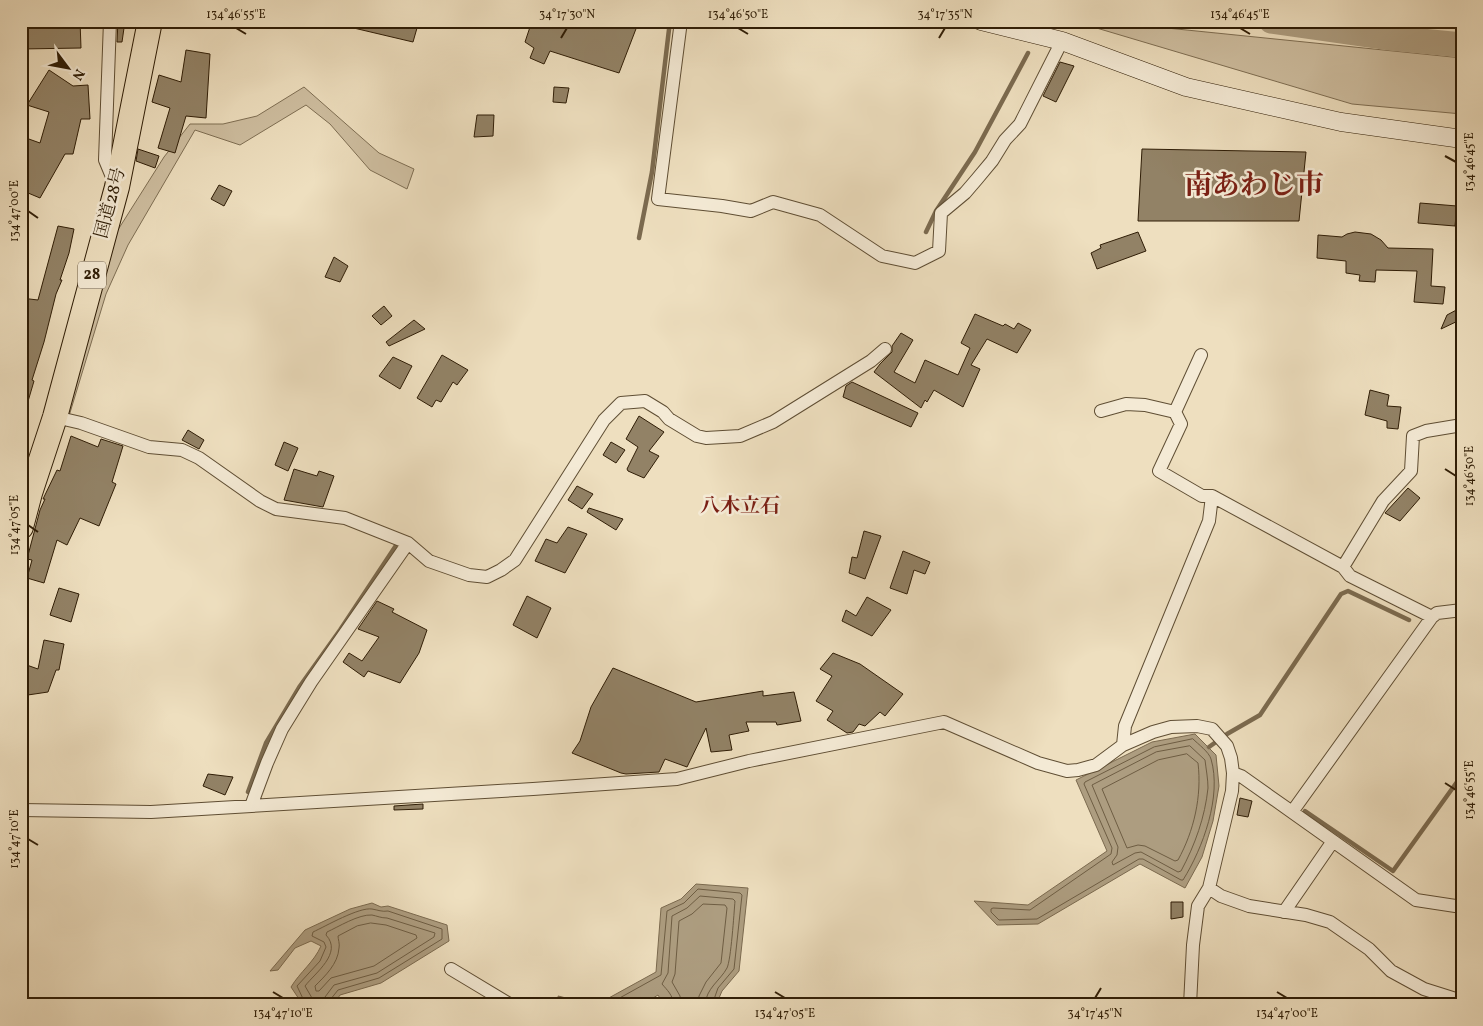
<svg xmlns="http://www.w3.org/2000/svg" width="1483" height="1026" viewBox="0 0 1483 1026" font-family="Vollkorn,'Noto Serif JP',serif">
  <style>
    .green { fill: #cebea0; stroke: #7e6e53 }
    .water { fill: #ad9d80; stroke: #7b6a4f }
    .lines { fill: none; stroke-linecap: round; stroke-linejoin: round }
    .shore { stroke: #6e5d43; stroke-width: 1 }
    .stream { stroke: #7b6a4f; stroke-width: 4.5 }
    .river { stroke: #ad9d80; stroke-width: 25 }
    .building { fill: #928266; stroke: #2f1d06 }
    .street-casing { stroke: #5f4e34; stroke-width: 14 }
    .secondary-casing { stroke: #2f1d06; stroke-width: 19 }
    .highway-casing { stroke: #2f1d06; stroke-width: 26 }
    .street { stroke: #f4ead5; stroke-width: 12 }
    .secondary { stroke: #f4ead5; stroke-width: 18 }
    .highway { stroke: #eedfbf; stroke-width: 24 }
    .ticks { fill: none; stroke: #2f1d06; stroke-width: 2 }
    .labels { text-anchor: middle; dominant-baseline: central; stroke-width: 5; stroke-linejoin: round; paint-order: stroke }
    .shield { fill: #f4ead5; stroke: #6a5a44; stroke-width: 1 }
    .shield-label { font-size: 16px; font-weight: bold; fill: #2f1d06 }
    .street-label { font-size: 18px; fill: #2f1d06; stroke: #f4ead5 }
    .quarter-label { font-size: 20px; font-weight: bold; fill: #7a1f14; stroke: #f4ead5 }
    .town-label { font-size: 28px; font-weight: bold; fill: #7a1f14; stroke: #f4ead5 }
    .neatline { fill: none; stroke: #2f1d06; stroke-width: 2 }
    .ticks-label { font-size: 12px; text-anchor: middle; fill: #2f1d06 }
  </style>
  <rect width="100%" height="100%" fill="#eedfbf"/>
  <filter id="stains"><feTurbulence type="fractalNoise" baseFrequency=".004" numOctaves="4"/><feColorMatrix values="0 0 0 0 .2 0 0 0 0 .09 0 0 0 0 .02 0 0 0 .5 -.17"/></filter>
  <radialGradient id="worn" r=".72"><stop offset=".6" stop-color="#630" stop-opacity="0"/><stop offset="1" stop-color="#630" stop-opacity=".3"/></radialGradient>
  <path class="green" d="M1073,21H1098L1462,58V114L1352,104Z
    M304,87L379,153L414,169L407,189L370,170L330,124L306,105L240,145L195,130L128,245L106,294L69,416L60,412L109,244L164,157L190,124H223L257,116Z"/>
  <path class="water" d="M1195,734L1216,755L1219,786L1213,821L1202,857L1185,888L1140,864L1038,924L997,925L974,901L1028,905L1107,851L1076,780L1152,742Z
    M696,884L748,888L739,971L722,991L716,1005H664L658,995L642,1005H596L656,972L661,908L681,899Z
    M372,903L381,907L388,906L447,925L449,941L381,983L340,995C332,1009 317,1005 303,1005L291,987C300,972 314,962 321,946L311,941L295,948L278,970L270,971L305,930L350,909Z
    M558,996L594,1005H560Z"/>
  <g class="lines">
    <path class="shore" d="M1193,739C1198,744 1209,752 1211,759C1222,796 1203,848 1183,880H1181L1143,859H1139L1037,919L999,920L991,912V909L993,908L1030,910L1111,854L1112,848L1084,784L1085,782L1154,747Z
      M1190,746L1205,760C1206,769 1208,779 1208,788C1205,817 1195,845 1181,871L1178,872L1141,852L1135,853L1113,865L1112,862L1117,855L1118,847L1092,785L1156,752Z
      M1187,754L1198,763C1202,796 1194,831 1178,860L1175,861L1145,846L1138,845L1127,848L1102,789L1158,760Z
      M371,923L386,925L416,935L417,938L374,966L331,978L319,991H316L315,986C325,976 338,964 339,948C340,944 338,939 338,936L357,926Z
      M306,1005L297,986L320,961L326,947L324,942L312,936L313,932C326,926 359,907 372,909C378,910 382,912 388,911L442,929V939L379,978L338,990L330,1000L329,1005
      M313,1005L312,998L305,986C315,973 343,953 326,935L327,932C338,927 359,914 372,915C377,916 381,918 387,918L435,933L434,937L377,973L334,985L325,997L323,1005
      M607,1005L661,975L667,911L684,903L698,889L740,893L742,895L734,969L718,988L712,1005
      M674,1005C673,995 667,990 662,984L668,973L672,916L687,908L700,896L733,899L735,901C734,913 731,960 727,968C720,981 706,988 705,1005
      M681,1005L680,996L672,982L675,974L679,921L692,914L703,904L725,905L727,908L721,963L706,982L699,996L698,1005"/>
    <path class="stream" d="M926,232L936,211L975,152L1028,53
      M639,238L652,172L670,21
      M1209,747L1227,734L1260,715L1341,594L1348,591L1409,620
      M248,792L266,743L300,686L340,630L399,541
      M1305,811L1393,871L1462,775"/>
    <path class="river" d="M1271,21L1391,38L1462,45"/>
  </g>
  <path class="building" d="M21,21H80L81,48L21,49Z
    M118,21H125L122,42H117Z
    M342,21H419L413,42L341,25Z
    M532,21H639L619,73L550,51L544,64L530,58L534,48L525,42Z
    M186,50L210,54L206,118L186,116L175,153L158,148L170,108L152,102L159,75L181,82Z
    M1060,62L1074,66L1056,102L1043,96Z
    M49,70L73,86L88,85L90,119H81L73,154H65L40,198L21,190V146L26,138L40,143L49,112L27,105Z
    M554,87L569,88L566,103L553,102Z
    M477,115H494L493,136L474,137Z
    M138,149L159,156L155,168L136,161Z
    M1142,149L1306,152L1299,221H1138Z
    M219,185L232,191L224,206L211,199Z
    M1420,203L1457,206L1455,226L1418,223Z
    M58,226L74,229L69,253L60,280H62L56,294L44,342L32,380L34,381L24,415L21,414V298L38,300Z
    M1138,232L1146,251L1097,269L1091,253L1101,248L1100,245Z
    M1355,232L1371,234L1381,240L1388,248L1433,249L1431,286L1445,287L1443,304L1414,302L1417,271L1376,270L1375,282L1359,281L1360,275L1346,273V261L1317,258L1318,235L1342,237L1347,234Z
    M334,257L348,266L340,282L325,277Z
    M384,306L392,316L381,325L372,316Z
    M1462,307V319L1441,329L1447,315Z
    M975,314L1003,326L1005,324L1014,329L1018,323L1031,330L1017,353L987,339L971,365L980,369L963,407L934,390L927,402L925,400L921,408L874,372L880,364L892,352V346L901,333L913,340L894,372L915,383L925,360L958,375L970,348L961,343Z
    M414,320L425,329L389,346L386,342Z
    M442,355L468,370L457,385L453,382L441,402L436,400L432,407L417,398Z
    M393,357L412,366L400,389L379,376Z
    M852,382L918,413L911,427L843,397L846,386Z
    M1370,390L1389,395L1387,406L1401,407L1398,429L1387,428V421L1365,415Z
    M639,416L664,432L649,451L659,456L644,478L628,471L627,469L638,447L626,439Z
    M188,430L204,440L199,449L182,440Z
    M71,436L98,447L101,439L123,446L112,482L116,484L99,526L80,518L67,545L57,540L44,583L27,578L32,560L27,559L40,510L45,499H43L57,470L60,471Z
    M284,442L298,448L288,471L275,465Z
    M611,442L625,450L616,463L603,455Z
    M294,469L317,476L319,471L334,476L323,507L284,500Z
    M577,486L593,494L582,509L568,500Z
    M1408,488L1420,498L1400,521L1385,513Z
    M589,508L623,519L616,530L587,512Z
    M568,527L587,534L565,573L535,561L546,539L557,543Z
    M864,531L881,536L865,579L849,573L852,557L857,558Z
    M903,551L930,562L925,574L914,570L907,594L890,588Z
    M59,588L79,594L71,622L50,615Z
    M527,596L551,608L537,638L513,625Z
    M867,597L891,610L872,636L842,621L846,610L856,616Z
    M377,601L394,609L392,612L427,630L419,653L400,683L368,671L364,677L343,662L349,653L362,661L379,637L358,629Z
    M44,640L64,644L59,670H56L48,692L21,696V663L38,669Z
    M833,653L860,664L903,694L885,716L880,712L865,726L859,724L853,732L847,733L827,720L833,711L816,701L832,676L820,669Z
    M613,668L696,702L763,691V696L794,692L801,721L777,725L776,722H746L749,731L729,735L732,750L711,752L706,728L687,767L665,759L659,772L626,774L621,773L572,753L580,741L591,707Z
    M208,774L233,777L225,795L203,786Z
    M1240,798L1252,801L1248,817L1237,815Z
    M423,804V809L394,810V806Z
    M1171,902H1183V917L1171,919Z"/>
  <g class="lines">
    <g class="street-casing">
      <path id="street" d="M110,21L105,160L115,184
        M681,21L658,199L722,206L751,211L773,202L820,215L882,256L915,263L939,251L941,213L965,193L977,179L992,161L1005,140L1020,124L1062,41
        M1101,411L1126,404L1145,405L1175,412
        M55,417L81,423L149,447L182,450L199,458L260,501L276,509L345,518L408,543L429,561L469,575L487,577L501,570L515,560L604,420L621,403L645,401L663,412L669,419L697,436L706,438L740,436L773,422L871,361L885,349
        M1212,496L1343,567L1350,576L1432,617L1437,613L1462,610
        M1343,567L1383,501L1411,471L1413,436L1426,431L1462,425
        M1123,745L1125,726L1209,521L1212,496H1202L1159,471L1181,424L1175,412L1201,355
        M1233,773L1241,776L1292,812L1432,617
        M251,806L267,763L282,729L311,682L408,543
        M21,810L151,812L533,789L677,779L749,761L944,722L1038,763L1067,771L1078,770L1096,765L1123,745L1153,732L1171,727L1197,726L1212,729L1227,746L1231,758L1233,773L1232,791L1209,888L1198,906L1193,945L1190,1005
        M1292,812L1416,900L1462,907
        M1209,888L1221,896L1249,906L1306,915L1330,922L1369,949L1391,971L1424,989L1462,1001
        M1284,912L1333,841
        M451,969L511,1005"/>
    </g>
    <g class="secondary-casing">
      <path id="secondary" d="M981,21L1062,41L1186,87L1341,122L1462,139"/>
    </g>
    <g class="highway-casing">
      <path id="highway" d="M21,527L30,493L55,417L117,187L150,21"/>
    </g>
    <use href="#street" class="street"/>
    <use href="#secondary" class="secondary"/>
    <use href="#highway" class="highway"/>
  </g>
  <path class="ticks" d="M236,28L246,34M738,28L748,34M1240,28L1250,34M561,38L567,28M939,38L945,28M1445,156L1456,162M28,211L38,218M1445,469L1456,476M28,525L38,532M1445,783L1456,790M28,839L38,845M273,992L283,998M775,992L785,998M1277,992L1287,998M1095,998L1101,988"/>
  <g class="labels">
    <rect class="shield" x="78" y="261.5" width="28" height="27" rx="4"/>
    <g class="shield-label">
      <text x="92" y="275">28</text>
    </g>
    <g class="street-label">
      <text transform="translate(111 203) rotate(-75)">国道28号</text>
    </g>
    <g class="quarter-label">
      <text x="740" y="507">八木立石</text>
    </g>
    <g class="town-label">
      <text x="1254" y="186">南あわじ市</text>
    </g>
  </g>
  <rect width="1483" height="1026" fill="none" stroke="#eedfbf" stroke-width="55"/>
  <g transform="translate(68 68) rotate(122)" stroke="#f4ead5" stroke-width="4" paint-order="stroke">
  <path d="M0-4L9 19L0 12L-9 19Z" fill="#2f1d06"/>
  <text y="-8" font-size="14" font-weight="bold" text-anchor="middle" fill="#2f1d06">N</text>
  </g>
  <rect x="28" y="28" width="1428" height="970" class="neatline"/>
  <g class="ticks-label">
    <text x="236" y="18">134°46'55"E</text>
    <text x="567" y="18">34°17'30"N</text>
    <text x="738" y="18">134°46'50"E</text>
    <text x="945" y="18">34°17'35"N</text>
    <text x="1240" y="18">134°46'45"E</text>
    <text transform="translate(1469 162) rotate(-90)" y="4">134°46'45"E</text>
    <text transform="translate(14 211) rotate(-90)" y="4">134°47'00"E</text>
    <text transform="translate(1469 476) rotate(-90)" y="4">134°46'50"E</text>
    <text transform="translate(14 525) rotate(-90)" y="4">134°47'05"E</text>
    <text transform="translate(1469 790) rotate(-90)" y="4">134°46'55"E</text>
    <text transform="translate(14 839) rotate(-90)" y="4">134°47'10"E</text>
    <text x="283" y="1017">134°47'10"E</text>
    <text x="785" y="1017">134°47'05"E</text>
    <text x="1095" y="1017">34°17'45"N</text>
    <text x="1287" y="1017">134°47'00"E</text>
  </g>
  <rect width="100%" height="100%" filter="url(#stains)"/>
  <rect width="100%" height="100%" fill="url(#worn)"/>
</svg>
